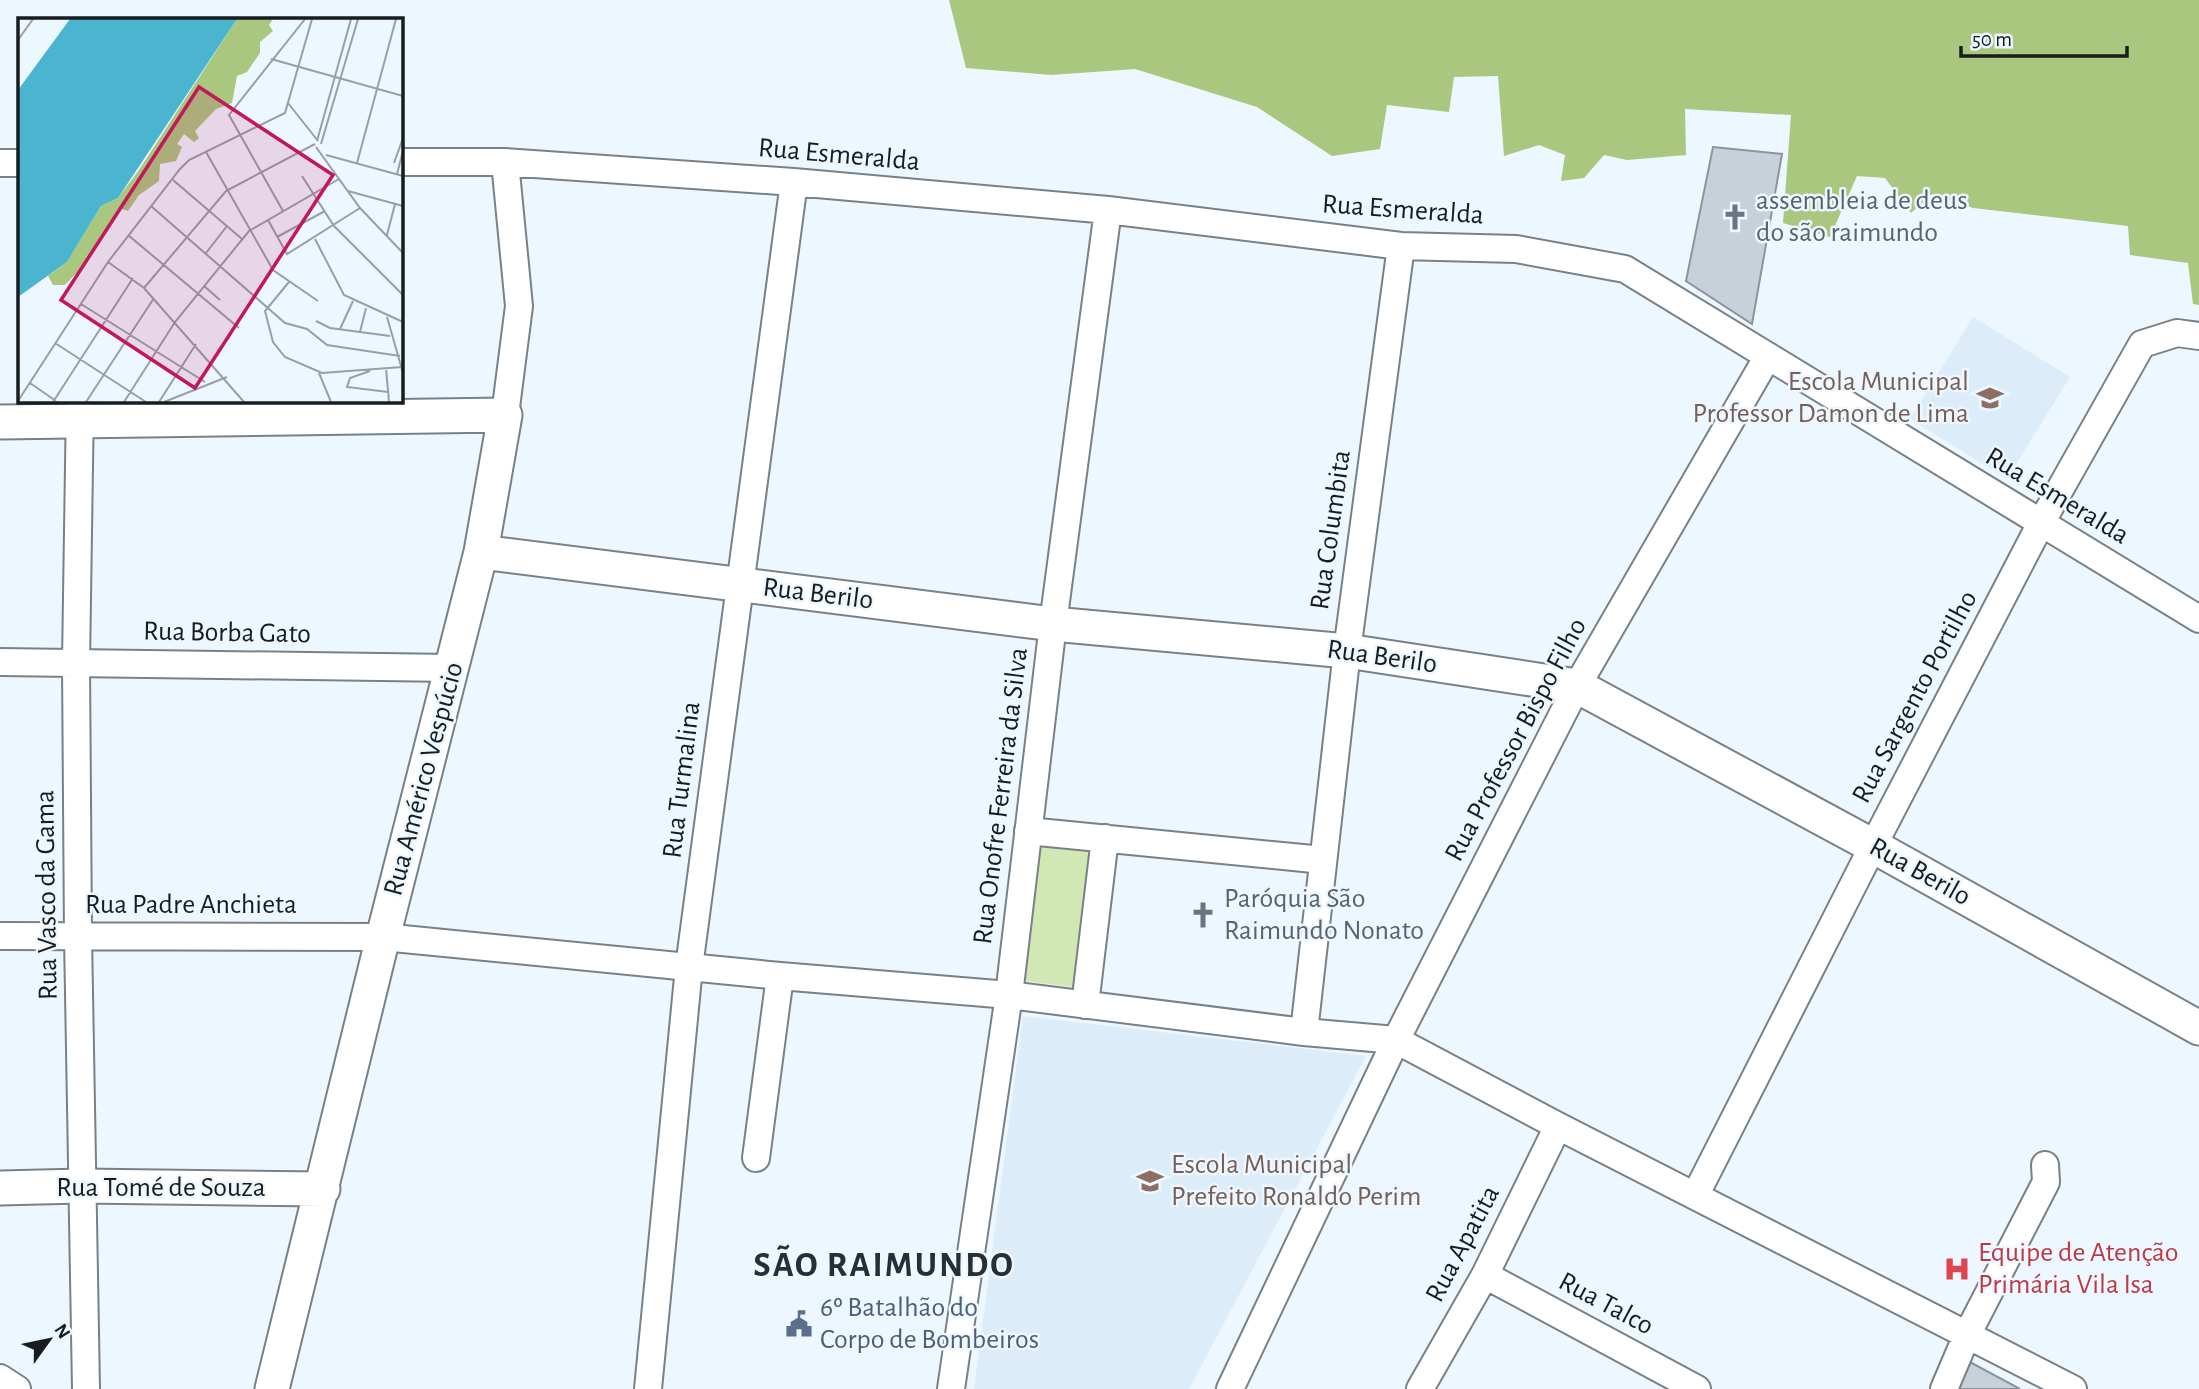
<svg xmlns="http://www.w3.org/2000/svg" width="2199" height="1389" viewBox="0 0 2199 1389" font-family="'Alegreya Sans',sans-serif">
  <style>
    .built { fill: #dcecf9 }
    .green { fill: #d2e8b4 }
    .forest { fill: #a9c77e }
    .building { fill: #c8d1d9; stroke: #8c949c; stroke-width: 2 }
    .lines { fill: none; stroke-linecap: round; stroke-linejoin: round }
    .minor-casing { stroke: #788188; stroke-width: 30 }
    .tertiary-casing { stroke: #788188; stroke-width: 37 }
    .minor { stroke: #fff; stroke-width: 26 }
    .tertiary { stroke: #fff; stroke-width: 33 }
    .labels { text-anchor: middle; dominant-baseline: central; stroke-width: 5; stroke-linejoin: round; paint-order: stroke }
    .street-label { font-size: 28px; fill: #181c1e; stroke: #edf7ff }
    .worship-label { font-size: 28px; fill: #5b616d; stroke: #edf7ff; text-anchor: start }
    .education-label { font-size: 28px; fill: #785e54; stroke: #edf7ff; text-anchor: end }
    .health-label { font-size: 28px; fill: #be3a42; stroke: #edf7ff; text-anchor: start }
    .service-label { font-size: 28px; fill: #4e5e75; stroke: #edf7ff; text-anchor: start }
    .district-label { font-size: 35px; font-weight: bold; letter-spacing: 2px; fill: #272e34; stroke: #edf7ff }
    .inset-road { fill: none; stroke: #989fa5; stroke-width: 2 }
    .view { fill: #c2185b; fill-opacity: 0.15; stroke: #c2185b; stroke-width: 3.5 }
    .inset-edge { fill: none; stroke: #181c1e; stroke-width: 3.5 }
  </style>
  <rect width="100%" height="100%" fill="#edf7ff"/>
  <path class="built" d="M1973,317L2070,377L2007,479L1910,419Z
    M1023,1016L1366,1056L1189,1389H974Z"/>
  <path class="green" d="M1032,834L1101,841L1081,988L1016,980Z"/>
  <path class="forest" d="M949,0H2199V305L2193,304L2188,263L2130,255L2128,226L1973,208L1932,194L1911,213L1885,178L1857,176L1830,237L1783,223L1791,115L1685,109L1686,155L1627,160L1604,155L1584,178L1561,181L1565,155L1539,145L1504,156L1498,76L1454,77L1449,112L1387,105L1380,149L1332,156L1257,107L1135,69L1051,75L966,68Z"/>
  <path class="building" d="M1713,147L1782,154L1752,324L1686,281Z
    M1968,1361L2020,1389H1958Z"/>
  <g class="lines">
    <g class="minor-casing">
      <path id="minor" d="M401,162H505L794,182L1108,210L1401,246L1516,249L1625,269L2199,619
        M505,162L519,306L505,415
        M0,163H19
        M80,401L76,663L78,936L86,1389
        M0,662L453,668
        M1028,831L1323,860
        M0,936L383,937L780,976L1009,995L1304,1032L1396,1040L1558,1126L2073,1389
        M1085,1005L1105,838
        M1304,1032L1347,651L1401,246
        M756,1158L780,976
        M1695,1196L1873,846L2041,523L2142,344L2177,333L2199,336
        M1485,1275L1697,1389
        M0,1378L17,1389
        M648,1389L689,967L794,182
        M951,1389L1009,995L1053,624L1108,210
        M1230,1389L1396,1040L1577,686L1768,356
        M1420,1389L1485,1275L1558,1126
        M1944,1389L1967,1335L2046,1182L2045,1165"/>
    </g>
    <g class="tertiary-casing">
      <path id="tertiary" d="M0,422L505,415L481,552L383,937L272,1389
        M481,552L1053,624L1347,651L1577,686L1873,846L2199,1028
        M0,1188L82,1186L323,1189"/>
    </g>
    <use href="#minor" class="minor"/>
    <use href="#tertiary" class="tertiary"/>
  </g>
  <defs>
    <g id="church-bare" transform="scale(2.1)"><path d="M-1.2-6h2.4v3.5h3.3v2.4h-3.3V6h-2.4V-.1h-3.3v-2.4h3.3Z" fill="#6b7280" stroke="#edf7ff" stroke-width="2.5" paint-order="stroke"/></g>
    <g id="school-bare" transform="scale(2.1)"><path d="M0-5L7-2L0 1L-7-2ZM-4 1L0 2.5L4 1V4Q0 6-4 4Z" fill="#8d6e63" stroke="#edf7ff" stroke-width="2.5" paint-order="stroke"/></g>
    <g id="hospital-bare" transform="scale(2.1)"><path d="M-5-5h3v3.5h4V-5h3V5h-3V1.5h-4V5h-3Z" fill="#e0444e" stroke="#edf7ff" stroke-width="2.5" paint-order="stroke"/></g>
    <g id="civic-bare" transform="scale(2.1)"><path d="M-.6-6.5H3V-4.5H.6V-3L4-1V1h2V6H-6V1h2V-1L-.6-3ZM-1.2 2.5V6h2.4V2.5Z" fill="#5c6f8a" stroke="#edf7ff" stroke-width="2.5" paint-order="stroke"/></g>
  </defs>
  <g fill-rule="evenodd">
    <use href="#church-bare" x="1735" y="217"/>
    <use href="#school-bare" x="1990" y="398"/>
    <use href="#church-bare" x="1203" y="915"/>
    <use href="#school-bare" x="1150" y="1181"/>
    <use href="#hospital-bare" x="1957" y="1269"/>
    <use href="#civic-bare" x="799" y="1324"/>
  </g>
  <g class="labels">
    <g class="street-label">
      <text transform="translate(839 155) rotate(5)">Rua Esmeralda</text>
      <text transform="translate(1403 210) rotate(4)">Rua Esmeralda</text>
      <text transform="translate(2057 496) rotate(31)">Rua Esmeralda</text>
      <text transform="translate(1331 530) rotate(-82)">Rua Columbita</text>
      <text transform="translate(818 594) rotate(7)">Rua Berilo</text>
      <text transform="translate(227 633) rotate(1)">Rua Borba Gato</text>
      <text transform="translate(1382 657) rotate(8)">Rua Berilo</text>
      <text transform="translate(1915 697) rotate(-62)">Rua Sargento Portilho</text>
      <text transform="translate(1516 740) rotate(-62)">Rua Professor Bispo Filho</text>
      <text transform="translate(424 779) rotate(-75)">Rua Américo Vespúcio</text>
      <text transform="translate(682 780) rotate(-83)">Rua Turmalina</text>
      <text transform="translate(1001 796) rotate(-83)">Rua Onofre Ferreira da Silva</text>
      <text transform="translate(1920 872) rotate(29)">Rua Berilo</text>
      <text transform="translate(47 895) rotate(-91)">Rua Vasco da Gama</text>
      <text x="191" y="905">Rua Padre Anchieta</text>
      <text x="161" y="1188">Rua Tomé de Souza</text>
      <text transform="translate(1463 1244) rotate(-62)">Rua Apatita</text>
      <text transform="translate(1606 1304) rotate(28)">Rua Talco</text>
    </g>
    <g class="worship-label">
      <text x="1756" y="201">assembleia de deus<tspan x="1756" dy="32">do são raimundo</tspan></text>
      <text x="1224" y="899">Paróquia São<tspan x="1224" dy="32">Raimundo Nonato</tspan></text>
    </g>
    <g class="education-label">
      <text x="1969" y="382">Escola Municipal<tspan x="1969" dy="32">Professor Damon de Lima</tspan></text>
      <text x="1171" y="1165" text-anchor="start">Escola Municipal<tspan x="1171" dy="32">Prefeito Ronaldo Perim</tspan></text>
    </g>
    <g class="health-label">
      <text x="1978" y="1253">Equipe de Atenção<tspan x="1978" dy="32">Primária Vila Isa</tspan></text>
    </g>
    <g class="service-label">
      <text x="820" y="1308">6º Batalhão do<tspan x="820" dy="32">Corpo de Bombeiros</tspan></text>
    </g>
    <g class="district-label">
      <text x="884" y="1265">SÃO RAIMUNDO</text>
    </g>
  </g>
  <g transform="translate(18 18)">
    <rect width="385" height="385" fill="#edf7ff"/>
    <path d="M219,1H255L251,7L255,13L242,24V35L229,54L219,58L214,85L198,91L177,113L181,120L176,124L166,116L159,126L164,129L158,143L142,146L141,163L121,177L110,193L101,190L64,249L47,267H35L30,258L49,244L83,188L100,180L121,152Z" fill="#a9c77e"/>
    <path d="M52,1H219L100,180L83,188L49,244L0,279V72Z" fill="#4bb5cf"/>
    <path class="inset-road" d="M0,22L15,1M253,41L385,78M270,85L300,123M299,123L333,1M303,126L340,1M298,129L342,190L385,235M188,134L255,252L300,283M308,137L385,158M339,145L378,1M376,145L385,120M379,156L385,133M284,158L316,208L385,277M155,162L224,221M330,173L385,188M133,188L267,305L289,311L309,327L382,338M265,193L211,97L287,1M250,202L269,236L342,190M110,217L221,310M369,217L377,186M259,219L307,193M297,221L326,277L385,304M188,235L209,208M90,244L126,270L226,384M271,264L247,293L255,324L267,339L304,355L384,349M186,268L202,282M126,270L208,173L297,126M63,286L187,364M369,299L385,355M298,303L312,310L372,318M322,311L335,283M342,314L348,290M37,325L128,384M368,350L371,384M352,353L332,360L329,369L370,374M301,355L313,384M12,365L38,383M0,383L90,244L162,151L171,142L267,95L294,1M35,384L115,260M68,384L136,280M106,384L157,304L231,213L321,161M141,384L178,326M146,384L209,359"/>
    <path class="view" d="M181,69L315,157L177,370L43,282Z"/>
    <rect width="385" height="385" class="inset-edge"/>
  </g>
  <g transform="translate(49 1340) rotate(57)" stroke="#edf7ff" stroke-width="5" paint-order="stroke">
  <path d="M0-5L12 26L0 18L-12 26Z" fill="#181c1e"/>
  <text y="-10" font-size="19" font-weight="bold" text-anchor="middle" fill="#181c1e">N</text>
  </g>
  <path d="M1961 46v10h166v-10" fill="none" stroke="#181c1e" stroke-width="3.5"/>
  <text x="1972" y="46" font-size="21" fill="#181c1e" stroke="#edf7ff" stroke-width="5" paint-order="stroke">50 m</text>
</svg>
